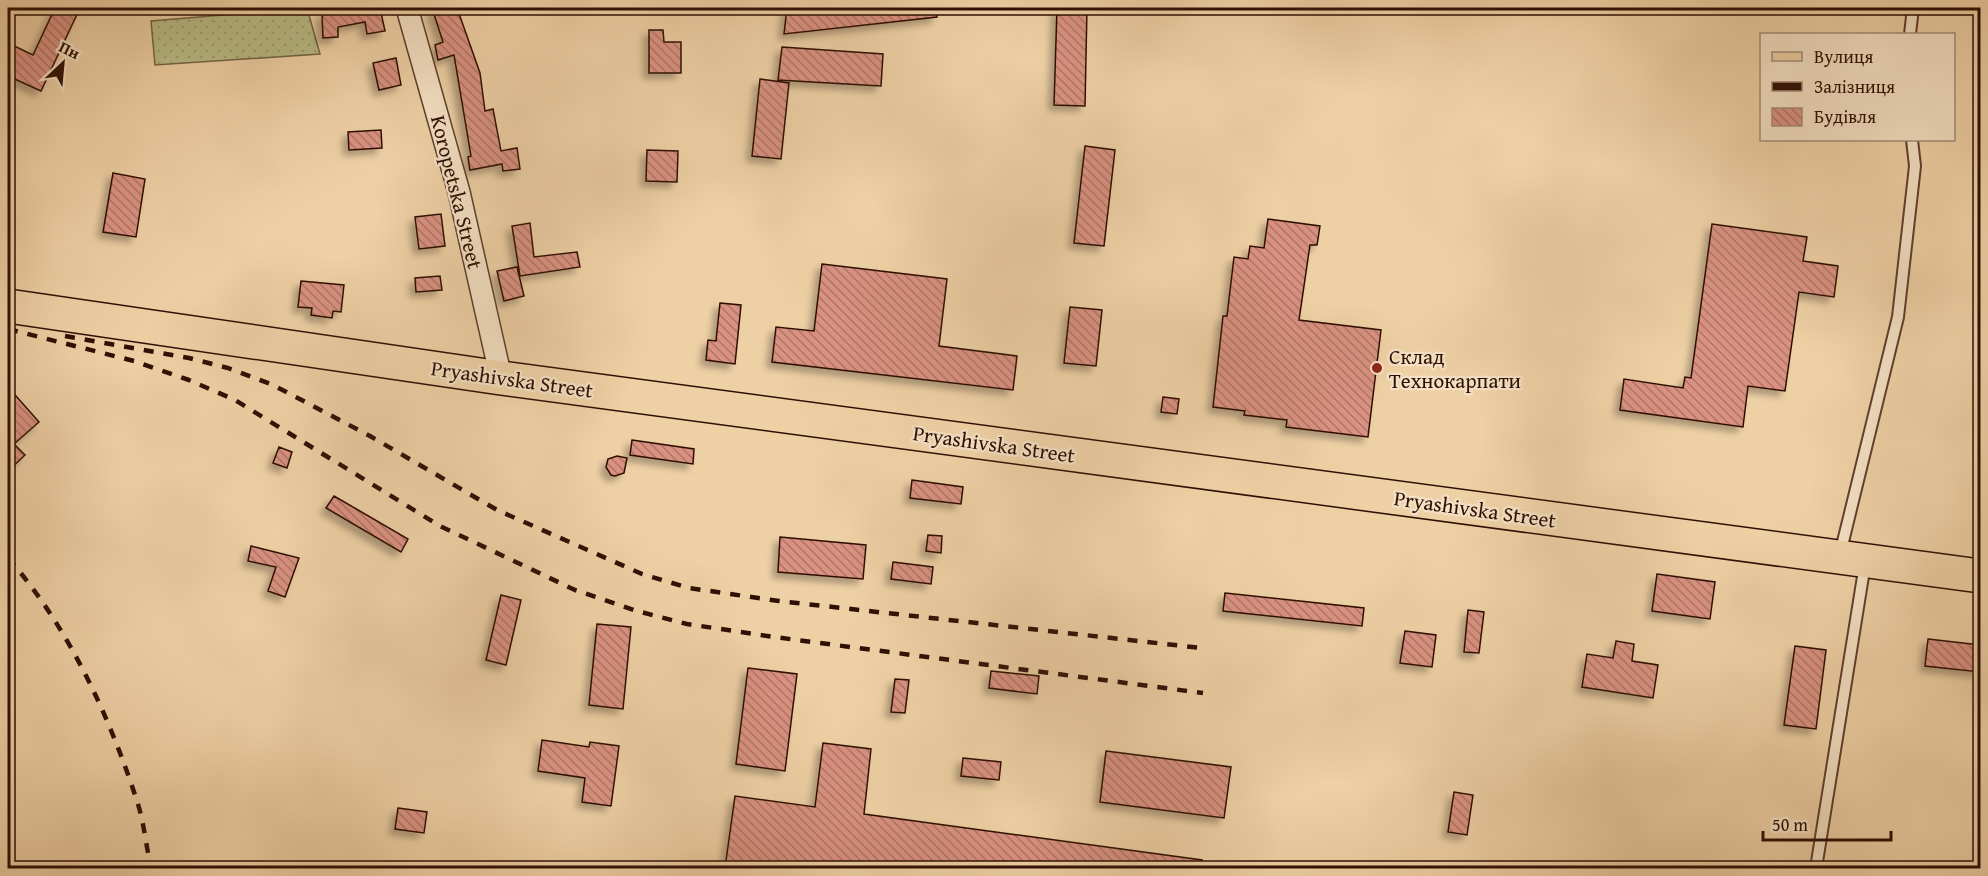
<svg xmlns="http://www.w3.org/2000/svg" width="1988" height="876" viewBox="0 0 1988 876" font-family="'Gentium Book Plus',serif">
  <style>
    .grass { fill: url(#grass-dots); stroke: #746545; stroke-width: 1.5 }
    .building { fill: url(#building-back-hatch); stroke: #2e0f04; stroke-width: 1.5; filter: url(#shadow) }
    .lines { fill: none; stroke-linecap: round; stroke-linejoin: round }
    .lane-casing { stroke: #5e3f2c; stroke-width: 14 }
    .street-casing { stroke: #5e3f2c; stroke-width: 24 }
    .primary-casing { stroke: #2e0f04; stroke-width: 36 }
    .lane { stroke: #f4e0c4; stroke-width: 10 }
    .street { stroke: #f4e0c4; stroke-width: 21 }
    .primary { stroke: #eed0a5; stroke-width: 33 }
    .rail { stroke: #2e0f04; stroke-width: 4.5; stroke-dasharray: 10 10; stroke-linecap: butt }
    .poi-dot { fill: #8f2418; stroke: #f4e0c4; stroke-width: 2 }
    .labels { text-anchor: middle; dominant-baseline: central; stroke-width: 4.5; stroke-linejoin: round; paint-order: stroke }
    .street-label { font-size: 21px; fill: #2e0f04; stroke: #f4e0c4 }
    .poi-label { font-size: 21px; fill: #2e0f04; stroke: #f4e0c4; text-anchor: start }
  </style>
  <defs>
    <pattern id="grass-dots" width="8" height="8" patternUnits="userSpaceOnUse" patternTransform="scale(1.5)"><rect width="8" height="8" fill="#b9bb86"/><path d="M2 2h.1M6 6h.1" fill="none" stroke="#9fa072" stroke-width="1.8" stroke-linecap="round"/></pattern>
    <pattern id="building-back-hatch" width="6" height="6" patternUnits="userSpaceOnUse" patternTransform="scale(1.5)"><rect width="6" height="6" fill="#d99181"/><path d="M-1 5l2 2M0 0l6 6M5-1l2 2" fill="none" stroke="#b07567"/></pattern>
    <filter id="shadow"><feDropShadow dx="-5.5" dy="5.5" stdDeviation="3" flood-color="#0004"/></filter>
  </defs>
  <rect width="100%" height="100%" fill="#eed0a5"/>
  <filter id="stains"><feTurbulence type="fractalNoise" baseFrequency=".00333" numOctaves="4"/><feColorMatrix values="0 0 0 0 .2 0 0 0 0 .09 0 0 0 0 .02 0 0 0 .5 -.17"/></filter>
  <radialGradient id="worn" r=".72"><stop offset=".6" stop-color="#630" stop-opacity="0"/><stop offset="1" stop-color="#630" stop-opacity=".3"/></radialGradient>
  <path class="grass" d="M307,8L320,54L155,65L151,21Z"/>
  <path class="building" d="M55,8H80L41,91L8,76V43L33,55Z
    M363,8H380L385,31L367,34L365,22L338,27V37L323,38L322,14Z
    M432,8H457L480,73L485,111L493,109L501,151L517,148L520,169L503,171L502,164L470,170L468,157L471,156L454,55L438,60L435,45L443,42Z
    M787,8H936L937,17L784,34Z
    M1057,8H1087L1085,106L1054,105Z
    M649,30H663L664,42H681V73H649Z
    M782,47L883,54L881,86L778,80Z
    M396,58L401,85L379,90L373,63Z
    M760,79L789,83L781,159L752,156Z
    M381,130L382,148L349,150L348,132Z
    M1085,146L1115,150L1104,246L1074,243Z
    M647,150L678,151L677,182L646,181Z
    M113,173L145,179L136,237L103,232Z
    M441,214L445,246L419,249L415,217Z
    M1268,219L1320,226L1317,245H1310L1299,320L1381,330L1368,437L1286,427L1287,420L1244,415L1245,411L1213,407L1223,316H1227L1234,257L1248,259L1250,246L1264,248Z
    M530,223L534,257L577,252L580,267L520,276L512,226Z
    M1712,224L1807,237L1803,261L1838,266L1834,297L1799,292L1785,391L1748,386L1743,427L1620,410L1624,379L1683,388L1685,377L1691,378Z
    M822,264L947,279L939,346L1017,356L1013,390L772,362L776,327L814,331Z
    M517,267L524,296L504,301L497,271Z
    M440,276L442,290L416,292L415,278Z
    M301,281L344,285L341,312L333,311L332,318L311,315L312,308L298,307Z
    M720,303L741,305L735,364L706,360L708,340L716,341Z
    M1070,307L1102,310L1096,366L1064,363Z
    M8,387L39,422L14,444L25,455L8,471Z
    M1163,397L1179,399L1177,414L1161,412Z
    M632,440L694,449L693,464L630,455Z
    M279,447L292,452L287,468L273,463Z
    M617,456L627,458L624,473L615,476L611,475L606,467L608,459Z
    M912,480L963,487L961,504L910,498Z
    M334,496L408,539L401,552L326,508Z
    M928,535L942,536L941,553L926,551Z
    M780,537L866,545L863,579L778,572Z
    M251,546L299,558L285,597L268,591L276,567L248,561Z
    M893,562L933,567L931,584L891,579Z
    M1657,574L1715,582L1710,619L1652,611Z
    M1225,593L1364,608L1362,626L1223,611Z
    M501,595L521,600L506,665L486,660Z
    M1468,610L1484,612L1479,653L1464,652Z
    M597,624L631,627L623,709L589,705Z
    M1405,631L1436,635L1432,667L1400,663Z
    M1928,639L1980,645V672L1925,666Z
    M1616,641L1634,644L1632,661L1658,665L1653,698L1582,687L1587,654L1613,658Z
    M1795,646L1826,650L1816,729L1784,725Z
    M748,668L797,674L785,771L736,764Z
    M991,671L1039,676L1037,694L989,688Z
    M895,679L909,680L905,713L891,712Z
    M542,740L589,747L590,742L619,746L611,806L582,802L585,778L538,771Z
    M823,743L871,749L864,814L1202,860V868H725L735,796L815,807Z
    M1106,751L1231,767L1224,818L1100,802Z
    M963,758L1001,762L999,780L961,776Z
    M1454,792L1473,795L1467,835L1448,832Z
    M398,808L427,812L424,833L395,829Z"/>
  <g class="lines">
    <g class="lane-casing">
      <path id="lane" d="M1910,34L1913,8
        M1840,554L1898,317L1915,166L1912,140
        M1816,868L1865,564"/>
    </g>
    <g class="street-casing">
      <path id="street" d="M407,8L459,192L501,378"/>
    </g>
    <g class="primary-casing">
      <path id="primary" d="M8,306L501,378L1980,576"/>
    </g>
    <use href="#lane" class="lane"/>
    <use href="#street" class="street"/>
    <use href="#primary" class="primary"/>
    <path class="rail" d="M8,329L134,361L189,380L235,400L440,526L575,590L637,611L687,624L774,637L1203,693
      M65,336L189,358L228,368L273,385L370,436L497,510L642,574L689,588L779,601L1201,648
      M8,558C68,626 109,715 137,801C144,822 146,846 151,868"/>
  </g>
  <circle class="poi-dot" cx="1377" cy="368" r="6"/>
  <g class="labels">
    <g class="street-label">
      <text transform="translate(457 192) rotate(76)">Koropetska Street</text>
      <text transform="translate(512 379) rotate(8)">Pryashivska Street</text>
      <text transform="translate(994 444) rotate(8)">Pryashivska Street</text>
      <text transform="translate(1475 509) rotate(8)">Pryashivska Street</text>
    </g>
    <g class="poi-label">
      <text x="1389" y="356">Склад<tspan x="1389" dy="24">Технокарпати</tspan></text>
    </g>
  </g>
  <rect width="1988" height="876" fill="none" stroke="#eed0a5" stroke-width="30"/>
  <rect x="9" y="9" width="1970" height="858" fill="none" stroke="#2e0f04" stroke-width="3"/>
  <rect x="15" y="15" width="1958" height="846" fill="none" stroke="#2e0f04" stroke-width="1.5"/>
  <rect x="1760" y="33" width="195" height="108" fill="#f4e0c4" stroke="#a58c77" stroke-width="1.5"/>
  <rect x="1772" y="52" width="30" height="9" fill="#eed0a5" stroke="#a58c77" stroke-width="1.5"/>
  <text x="1814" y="63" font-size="18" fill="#2e0f04">Вулиця</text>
  <rect x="1772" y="82" width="30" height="9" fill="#2e0f04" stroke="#a58c77" stroke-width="1.5"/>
  <text x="1814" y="93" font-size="18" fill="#2e0f04">Залізниця</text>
  <rect x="1772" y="108" width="30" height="18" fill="url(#building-back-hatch)" stroke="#a58c77" stroke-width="1.5"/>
  <text x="1814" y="123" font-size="18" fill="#2e0f04">Будівля</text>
  <g transform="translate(63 63) rotate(26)" stroke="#f4e0c4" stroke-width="4.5" paint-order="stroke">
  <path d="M0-4.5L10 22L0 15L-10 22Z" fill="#2e0f04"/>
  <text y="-9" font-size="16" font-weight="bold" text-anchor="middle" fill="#2e0f04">Пн</text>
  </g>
  <path d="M1763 831v9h128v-9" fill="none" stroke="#2e0f04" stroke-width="3"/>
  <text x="1772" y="831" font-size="18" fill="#2e0f04" stroke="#f4e0c4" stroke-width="4.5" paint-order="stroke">50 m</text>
  <rect width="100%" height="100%" filter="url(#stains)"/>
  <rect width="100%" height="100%" fill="url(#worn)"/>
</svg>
